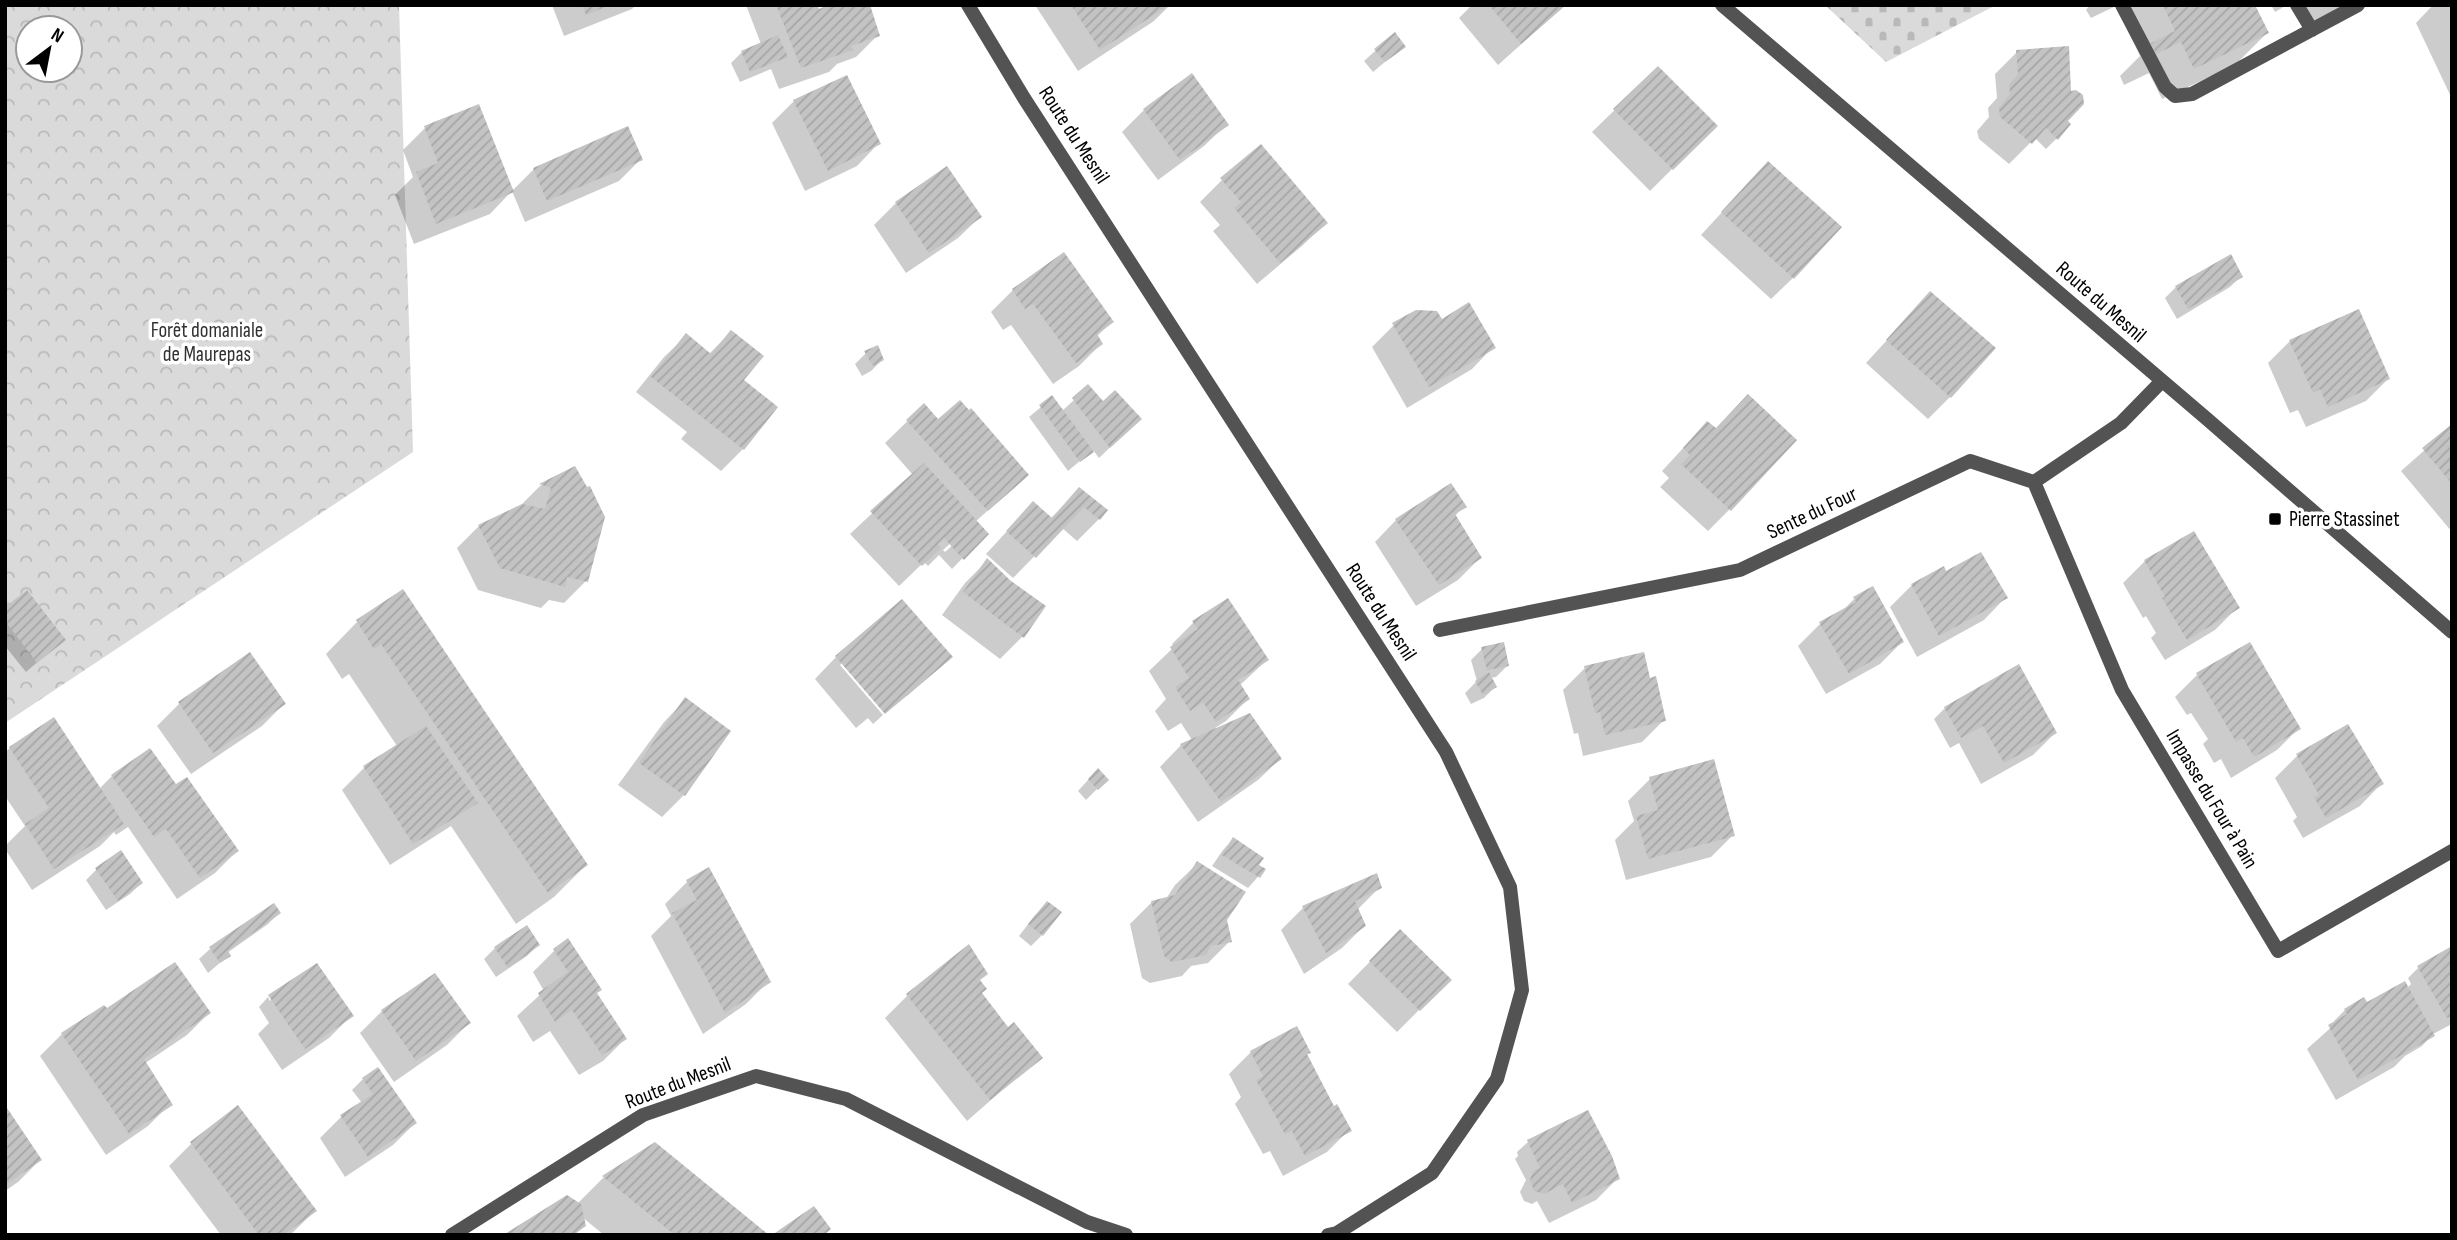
<svg xmlns="http://www.w3.org/2000/svg" width="2457" height="1240" viewBox="0 0 2457 1240" font-family="'Sofia Sans Condensed',sans-serif">
  <style>
    .forest { fill: url(#forest-crowns); fill-rule: evenodd }
    .cemetery { fill: url(#cemetery-stones) }
    .shadow { fill: #0003; fill-rule: evenodd }
    .building { fill: url(#building-hatch) }
    .lines { fill: none; stroke-linecap: round; stroke-linejoin: round }
    .service { stroke: #535353; stroke-width: 14 }
    .minor { stroke: #535353; stroke-width: 14 }
    .tertiary { stroke: #535353; stroke-width: 14 }
    .poi-dot { fill: #000; stroke: #fff; stroke-width: 2.5 }
    .labels { text-anchor: middle; dominant-baseline: central; stroke-width: 7; stroke-linejoin: round; paint-order: stroke }
    .street-label { font-size: 21px; fill: #000; stroke: #fff }
    .park-label { font-size: 21px; fill: #313131; stroke: #fff }
    .poi-label { font-size: 21px; fill: #000; stroke: #fff; text-anchor: start }
  </style>
  <defs>
    <pattern id="forest-crowns" width="20" height="18" patternUnits="userSpaceOnUse" patternTransform="scale(1.75)"><rect width="20" height="18" fill="#dadada"/><path d="M2 6a3 3 0 1 1 6 0M12 15a3 3 0 1 1 6 0" fill="none" stroke="#b9b9b9"/></pattern>
    <pattern id="cemetery-stones" width="16" height="16" patternUnits="userSpaceOnUse" patternTransform="scale(1.75)"><rect width="16" height="16" fill="#dadada"/><path d="M2 7V4a2 2 0 0 1 4 0v3zM10 15v-3a2 2 0 0 1 4 0v3z" fill="#b9b9b9"/></pattern>
    <pattern id="building-hatch" width="6" height="6" patternUnits="userSpaceOnUse" patternTransform="scale(1.75)"><rect width="6" height="6" fill="#c3c3c3"/><path d="M-1 1l2-2M0 6l6-6M5 7l2-2" fill="none" stroke="#a6a6a6"/></pattern>
  </defs>
  <rect width="100%" height="100%" fill="#fff"/>
  <path class="forest" d="M5,5H399L413,452L5,723ZM28,28H70V70H28Z"/>
  <path class="cemetery" d="M1825,5H1996L1886,62Z"/>
  <path class="shadow" d="M552,5H636L632,9L564,36Z
    M746,5H815L818,12L825,5H868L878,35L856,57L837,64L829,72L779,89L771,69L740,82L731,63L742,52L761,44Z
    M1035,5H1170L1154,21L1078,71Z
    M1472,5H1565L1498,65L1459,18Z
    M2090,5H2253L2267,33L2235,65L2162,99L2149,73L2124,85L2120,76L2140,56L2116,6L2091,18L2086,10Z
    M2271,5H2287L2275,12Z
    M2303,5H2343L2313,23Z
    M2433,5H2452V99L2416,23Z
    M1394,34L1404,46L1373,72L1364,61Z
    M2017,52L2066,121L2057,138L2046,149L2035,138L2009,164L1979,139L1977,131L1989,117L1988,108L1997,98L1995,74Z
    M1658,68L1715,126L1650,191L1592,132Z
    M794,101L878,144L857,166L805,191L772,123Z
    M1144,110L1226,125L1204,146L1158,180L1122,132Z
    M425,128L512,191L534,169L641,159L619,181L525,222L512,191L490,214L414,244L395,195L413,177L403,150Z
    M1222,180L1325,223L1303,245L1257,284L1213,231L1220,225L1200,202Z
    M1746,186L1793,278L1771,299L1701,235Z
    M896,203L980,217L958,238L906,273L874,225Z
    M2230,256L2241,276L2230,287L2177,319L2165,298L2176,287Z
    M1013,290L1112,322L1096,337L1101,344L1079,366L1053,384L1011,325L1003,330L991,312Z
    M1930,293L1950,397L1928,419L1866,363Z
    M1442,321L1493,347L1472,369L1407,408L1372,347L1394,325Z
    M731,332L742,380L743,449L721,471L681,439L687,432L636,392L664,357L686,336L709,354Z
    M2290,341L2388,379L2366,401L2306,427L2298,410L2290,413L2268,363Z
    M866,353L882,360L871,371L862,376L855,364Z
    M1052,398L1062,411L1074,400L1129,429L1099,458L1093,450L1068,471L1029,417Z
    M924,405L1004,496L975,522L986,534L952,569L939,555L928,566L924,562L899,586L850,534L913,475L885,443ZM953,541L955,543L945,552L943,550Z
    M2452,426V532L2401,471Z
    M1715,430L1730,509L1708,531L1660,487L1669,478L1662,471L1686,445Z
    M574,469L586,581L564,603L549,600L541,608L478,590L457,548L479,526L517,509L540,486Z
    M1079,490L1099,519L1077,541L1062,528L1013,578L986,554L1033,503L1050,519Z
    M1464,506L1454,517L1480,558L1458,580L1416,606L1375,542L1396,520Z
    M987,561L1010,583L1044,606L1022,637L1000,659L942,615L965,583Z
    M2145,561L2237,608L2215,630L2165,660L2151,638L2156,633L2146,616L2143,618L2123,583Z
    M1946,574L2005,598L1984,620L1917,657L1890,607L1912,585Z
    M403,592L586,865L554,897L516,924L451,826L390,865L342,790L364,768L397,746L349,674L342,679L326,654L357,622Z
    M1854,599L1902,642L1880,664L1826,694L1798,646L1820,624L1841,612Z
    M5,610L63,640L26,672L5,646Z
    M1194,622L1267,660L1240,685L1248,699L1226,721L1215,728L1280,759L1258,780L1198,822L1160,767L1181,745L1192,740L1181,723L1168,731L1155,711L1166,699L1149,671L1174,647L1172,644Z
    M1482,649L1507,666L1496,677L1490,678L1495,687L1484,698L1471,704L1465,693L1477,681L1471,660Z
    M836,657H951L907,696L843,662L840,665L883,715L873,724L868,718L856,728L815,679Z
    M1585,668L1649,680L1664,720L1642,742L1583,756L1578,733L1574,734L1563,690Z
    M2197,675L2299,728L2277,750L2231,778L2221,759L2214,763L2203,744L2208,739L2191,713L2187,715L2175,697Z
    M685,700L684,795L662,817L618,785L664,722Z
    M179,704H284L262,726L191,774L157,726Z
    M1945,708L2055,733L2033,755L1981,784L1959,743L1950,748L1934,719Z
    M2347,726L2381,784L2360,806L2303,838L2293,821L2297,817L2275,778L2297,756Z
    M10,748L99,789L112,776L175,787L237,851L215,873L177,899L128,827L116,835L114,832L100,846L32,890L5,849V846L25,826L5,796V752Z
    M1097,770L1106,780L1086,800L1078,791Z
    M1650,779L1733,835L1711,857L1626,880L1615,840L1634,821L1628,801Z
    M1233,839L1256,865L1264,870L1248,888L1212,866L1223,850Z
    M1197,864L1225,920L1230,941L1208,963L1191,966L1182,976L1150,983L1142,978L1130,924L1152,902L1166,899L1175,885Z
    M97,869L141,883L130,894L106,910L86,880Z
    M709,870L768,982L746,1004L703,1034L651,936L671,916L665,904L687,882Z
    M1376,875L1380,887L1357,910L1364,926L1342,948L1304,974L1281,930L1303,908Z
    M273,905L279,913L268,924L227,953L229,955L208,973L199,959L210,949Z
    M1036,914L1042,935L1031,946L1019,936Z
    M526,927L538,945L527,956L496,977L484,959L495,948Z
    M1400,931L1449,980L1397,1032L1348,984Z
    M968,947L979,981L980,993L1015,1079L967,1121L885,1018L907,996Z
    M2452,948V1024L2433,1034L2422,1046L2405,1056L2394,1067L2336,1100L2307,1049L2336,1023L2334,1021L2345,1010L2363,1000L2367,1005L2407,988L2411,984L2408,978L2419,967Z
    M555,950L596,994L625,1039L603,1061L579,1075L550,1031L533,1042L517,1016L544,991L533,972Z
    M268,997L270,1001L273,998L351,1016L329,1038L282,1070L258,1034L269,1023L259,1007Z
    M107,1010L209,1013L187,1035L144,1064L170,1104L148,1126L106,1155L40,1056L62,1034Z
    M382,1011L469,1023L447,1045L394,1082L360,1033Z
    M1296,1029L1309,1053L1306,1055L1334,1108L1349,1130L1327,1152L1283,1176L1270,1151L1263,1154L1235,1104L1241,1097L1229,1074L1251,1052Z
    M363,1079L415,1123L393,1145L345,1177L320,1138L341,1117L362,1103L352,1090Z
    M5,1108L40,1160L18,1182L5,1191Z
    M237,1108L315,1211L290,1235H221L169,1166L191,1144Z
    M1587,1112L1618,1178L1596,1200L1549,1223L1537,1201L1532,1204L1524,1201L1520,1192L1526,1180L1515,1159L1518,1156L1517,1152L1528,1142Z
    M655,1144L767,1235H604L582,1217L584,1225L575,1235H506L577,1204L603,1178Z"/>
  <path class="building" d="M582,5H610L586,15Z
    M776,5H817L819,9L830,5H870L880,36L851,46L853,50L801,68Z
    M1071,5H1169L1100,50Z
    M1489,5H1566L1521,44Z
    M2163,5H2255L2269,33L2194,69L2181,42L2156,54L2151,43L2175,31Z
    M1395,32L1406,47L1385,62L1374,49Z
    M778,35L788,57L750,72L741,51Z
    M2069,46L2071,91L2076,90L2083,95L2084,104L2068,121L2071,124L2058,140L2046,128L2032,144L2000,117L1999,108L2010,94L2009,85L2018,74L2016,50Z
    M1658,66L1718,126L1673,170L1613,109Z
    M1192,73L1229,125L1180,160L1143,109Z
    M847,75L881,144L828,171L793,100Z
    M479,104L514,192L436,224L416,172L438,163L424,126Z
    M628,126L643,160L547,201L533,168Z
    M1261,144L1328,223L1280,263L1234,208L1241,202L1220,178Z
    M1768,161L1842,227L1794,279L1721,212Z
    M947,166L982,217L929,253L895,202Z
    M1064,252L1114,322L1097,334L1103,344L1076,363L1033,304L1025,309L1012,289Z
    M2231,254L2243,277L2188,309L2175,286Z
    M1930,291L1996,348L1951,398L1886,340Z
    M1469,302L1496,348L1429,387L1392,323L1416,310L1437,311L1442,319Z
    M2359,309L2390,379L2328,407L2320,389L2313,393L2289,340Z
    M731,330L764,356L744,380L778,407L744,450L651,377L686,333L711,354Z
    M878,345L884,360L873,366L864,351Z
    M1088,384L1103,401L1115,390L1142,419L1110,448L1072,398Z
    M1748,394L1797,440L1731,511L1681,464L1690,455L1683,448L1707,421L1716,428Z
    M1052,395L1094,452L1080,462L1039,405Z
    M960,400L969,410L971,408L1029,475L988,511L906,420L924,403L938,419Z
    M2452,424V484L2422,448Z
    M924,463L989,534L964,560L944,538L938,544L941,548L922,566L870,511Z
    M575,466L587,487L590,486L605,517L588,582L567,577L565,587L500,568L478,525L522,504L545,509L551,488L539,484Z
    M1451,483L1467,507L1455,514L1482,558L1439,585L1395,519Z
    M1079,487L1108,510L1100,520L1084,507L1036,558L1006,531L1033,501L1052,518Z
    M2194,531L2240,608L2187,640L2162,598L2165,597L2144,560Z
    M1981,552L2008,598L1939,636L1911,584L1944,566L1946,571Z
    M987,558L1011,581L1046,606L1024,638L963,592Z
    M1873,586L1904,642L1849,674L1819,622L1856,602L1853,597Z
    M403,589L588,865L548,893L381,644L374,649L356,620Z
    M27,590L66,640L37,663L5,621V607Z
    M1228,598L1269,660L1238,680L1250,699L1216,722L1203,702L1190,711L1175,687L1189,678L1170,647L1198,629L1192,621Z
    M902,599L953,657L885,714L835,656Z
    M1504,642L1509,666L1487,670L1481,647Z
    M2250,642L2301,729L2254,757L2243,738L2236,742L2196,673Z
    M250,652L286,704L213,753L178,702Z
    M1644,652L1650,678L1656,676L1666,721L1605,735L1600,712L1595,713L1584,666Z
    M2019,664L2057,733L2004,763L1983,726L1961,738L1944,707Z
    M1489,672L1497,687L1483,695L1475,681Z
    M685,697L731,731L685,796L639,763Z
    M1250,713L1282,759L1221,802L1180,744Z
    M54,717L124,824L54,869L25,824L49,808L9,747Z
    M2348,724L2384,784L2326,818L2314,797L2319,795L2296,754Z
    M426,726L478,803L413,844L363,766Z
    M150,748L176,784L187,777L239,851L200,878L166,829L154,837L111,775Z
    M1714,759L1735,836L1648,859L1636,816L1658,810L1649,777Z
    M1098,768L1109,780L1098,790L1088,779Z
    M1233,837L1264,858L1259,865L1266,869L1260,878L1222,855Z
    M121,850L143,883L118,901L95,868Z
    M1197,861L1246,892L1227,920L1232,942L1211,946L1206,955L1172,962L1164,956L1151,901L1175,895Z
    M709,867L771,982L725,1013L672,913L697,900L686,880Z
    M1377,873L1382,888L1355,901L1366,926L1326,953L1302,906Z
    M1047,901L1062,912L1043,936L1028,924Z
    M274,903L281,913L228,951L231,956L220,963L209,947Z
    M527,925L540,945L508,968L494,947Z
    M1400,929L1452,980L1420,1011L1369,961Z
    M568,938L602,990L597,993L627,1039L602,1055L572,1010L555,1022L538,993L568,972L553,949Z
    M969,944L988,974L980,980L987,989L982,993L1008,1027L1014,1022L1043,1058L990,1100L906,994Z
    M2452,946V1016L2447,1018L2417,966Z
    M175,962L211,1013L144,1059L173,1105L129,1134L61,1033L104,1005L107,1008Z
    M317,963L354,1016L305,1049L268,995Z
    M435,973L471,1023L416,1061L381,1010Z
    M2405,981L2435,1036L2358,1080L2328,1025L2347,1014L2344,1009L2364,997L2367,1002Z
    M1297,1026L1311,1053L1307,1054L1334,1106L1337,1104L1352,1131L1305,1156L1292,1131L1285,1134L1256,1080L1263,1076L1250,1051Z
    M378,1067L417,1123L368,1157L340,1115L373,1094L362,1078Z
    M5,1105L42,1160L5,1185Z
    M238,1105L317,1211L283,1235H259L190,1142Z
    M1588,1110L1612,1156L1620,1179L1572,1203L1563,1184L1544,1194L1534,1191L1530,1180L1533,1171L1540,1168L1527,1140Z
    M655,1142L769,1235H675L602,1176Z
    M567,1195L581,1204L586,1226L573,1235H503Z
    M814,1206L831,1229L824,1235H772Z"/>
  <g class="lines">
    <path class="service" d="M2122,5L2165,87L2175,96L2192,94L2358,5
      M2297,5L2312,30"/>
    <path class="minor" d="M2034,482L2122,690L2278,951L2452,851
      M1440,630L1740,570L1970,461L2034,482L2121,423L2161,382"/>
    <path class="tertiary" d="M968,5L1024,98L1446,752L1510,887L1522,990L1497,1079L1432,1173L1337,1233L1328,1235
      M1722,5L2207,419L2452,632
      M452,1235L643,1115L756,1076L846,1099L1087,1222L1126,1235"/>
  </g>
  <rect class="poi-dot" x="2268" y="512" width="14" height="14" rx="3.5"/>
  <g class="labels">
    <g class="street-label">
      <text transform="translate(1074 135) rotate(57)">Route du Mesnil</text>
      <text transform="translate(2101 302) rotate(41)">Route du Mesnil</text>
      <text transform="translate(1812 513) rotate(-25)">Sente du Four</text>
      <text transform="translate(1381 612) rotate(57)">Route du Mesnil</text>
      <text transform="translate(2212 799) rotate(59)">Impasse du Four à Pain</text>
      <text transform="translate(678 1083) rotate(-21)">Route du Mesnil</text>
    </g>
    <g class="park-label">
      <text x="207" y="330">Forêt domaniale<tspan x="207" dy="24">de Maurepas</tspan></text>
    </g>
    <g class="poi-label">
      <text x="2289" y="519">Pierre Stassinet</text>
    </g>
  </g>
  <rect width="2457" height="1240" fill="none" stroke="#000000" stroke-width="14"/>
  <g transform="translate(49 49) rotate(32)"><circle r="33" fill="#ffffff" stroke="#999999" stroke-width="2"/>
  <path d="M0-5L12 26L0 18L-12 26Z" fill="#000000"/>
  <text y="-10" font-size="19" font-weight="bold" text-anchor="middle" fill="#000000">N</text>
  </g>
</svg>
